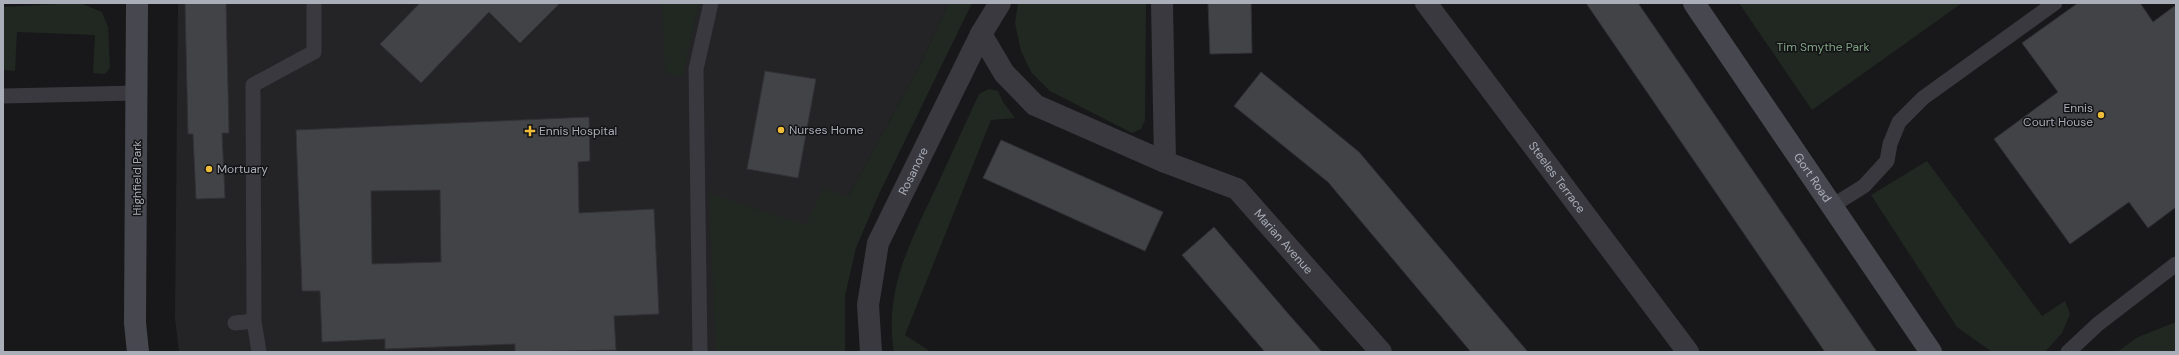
<svg xmlns="http://www.w3.org/2000/svg" width="2179" height="355" viewBox="0 0 2179 355" font-family="'DM Sans',sans-serif">
  <style>
    .built { fill: #242427 }
    .green { fill: #202821 }
    .building { fill: #424347; stroke: #323236; fill-rule: evenodd }
    .lines { fill: none; stroke-linecap: round; stroke-linejoin: round }
    .lane { stroke: #39393f; stroke-width: 15 }
    .street { stroke: #39393f; stroke-width: 22 }
    .secondary { stroke: #47484f; stroke-width: 22 }
    .poi-dot { fill: #efbd3a; stroke: #131315; stroke-width: 1.5 }
    .labels { text-anchor: middle; dominant-baseline: central; stroke-width: 3; stroke-linejoin: round; paint-order: stroke }
    .park-label { font-size: 12px; fill: #82a486; stroke: #131315 }
    .poi-label { font-size: 12px; fill: #aaaeb9; stroke: #131315; text-anchor: start }
    .street-label { font-size: 12px; fill: #aaaeb9; stroke: #131315 }
  </style>
  <rect width="100%" height="100%" fill="#18181a"/>
  <path class="built" d="M178,3H949L920,65L848,197L786,352H179L175,319Z"/>
  <path class="green" d="M80,3L102,12L108,27L110,68L105,74L93,73L95,35L17,32L15,71L4,70L3,7Z
    M662,3H699L682,77L665,72Z
    M949,3H972L879,194L856,248L845,296V352H716L709,193L806,225L823,188L848,197L920,65Z
    M1018,3H1146L1145,120L1141,129L1132,133L1050,91L1031,72L1021,51L1015,23Z
    M1739,3H1962L1812,110Z
    M989,89L998,91L1003,102L1015,118L991,120L905,335L931,352H894C884,292 909,244 934,192C949,159 964,127 979,94Z
    M1927,161L2042,316L2065,301L2070,314L2062,333L2045,352H1992L1957,327L1871,195Z
    M2176,322V352H2117L2138,337Z"/>
  <path class="building" d="M185,3H226L229,133H222L225,198L196,199L193,134H188Z
    M420,3H560L520,43L489,12L421,83L380,44Z
    M1208,3H1251L1252,53L1210,54Z
    M1586,3H1638L1877,352H1825Z
    M2078,3H2140L2153,22L2176,5V207L2148,228L2129,202L2070,244L1994,139L2058,92L2022,43Z
    M765,71L816,79L798,178L747,169Z
    M1261,72L1359,152L1528,352H1471L1328,182L1234,106Z
    M589,117L590,161L578,162L579,213L654,209L659,314L614,316L616,350L515,352V344L385,349V339L322,342L320,291H302L296,130ZM440,190L441,262L372,264L371,191Z
    M1001,140L1163,212L1145,251L983,178Z
    M1214,227L1291,317L1322,352H1265L1182,255Z"/>
  <g class="lines">
    <path class="lane" d="M3,96L137,93
      M1832,206L1864,186L1887,161L1890,144L1899,122L1923,98L2055,3
      M235,323L254,321
      M259,352L254,321L253,85L314,52V3
      M700,352L696,69L711,3
      M2068,352L2098,324L2176,264"/>
    <g class="street">
      <path d="M1162,3L1165,162"/>
      <path id="s1" d="M1426,3L1688,352"/>
      <path id="s2" d="M981,34L1004,73L1035,105L1165,162L1237,189L1381,352"/>
      <path id="s3" d="M871,352L868,305L878,243L981,34L1000,3"/>
    </g>
    <g class="secondary">
      <path d="M137,3L135,323L138,352"/>
      <path id="s4" d="M1694,3L1931,352"/>
    </g>
  </g>
  <g class="poi-dot">
    <circle cx="2101" cy="115" r="4"/>
    <circle cx="781" cy="130" r="4"/>
    <path d="M528 125h4v4h4v4h-4v4h-4v-4h-4v-4h4z"/>
    <circle cx="209" cy="169" r="4"/>
  </g>
  <g class="labels">
    <g class="park-label">
      <text x="1823" y="47">Tim Smythe Park</text>
    </g>
    <g class="poi-label">
      <text x="2093" y="108" text-anchor="end">Ennis<tspan x="2093" dy="14">Court House</tspan></text>
      <text x="789" y="130">Nurses Home</text>
      <text x="539" y="131">Ennis Hospital</text>
      <text x="217" y="169">Mortuary</text>
    </g>
    <g class="street-label">
      <text stroke="none"><textPath href="#s3" startOffset="190">Rosanore</textPath></text>
      <text stroke="none"><textPath href="#s1" startOffset="218">Steeles Terrace</textPath></text>
      <text stroke="none"><textPath href="#s4" startOffset="211">Gort Road</textPath></text>
      <text transform="translate(137 178) rotate(-90)">Highfield Park</text>
      <text stroke="none"><textPath href="#s2" startOffset="379">Marian Avenue</textPath></text>
    </g>
  </g>
  <rect width="2179" height="355" fill="none" stroke="#aaaeb9" stroke-width="8"/>
</svg>
